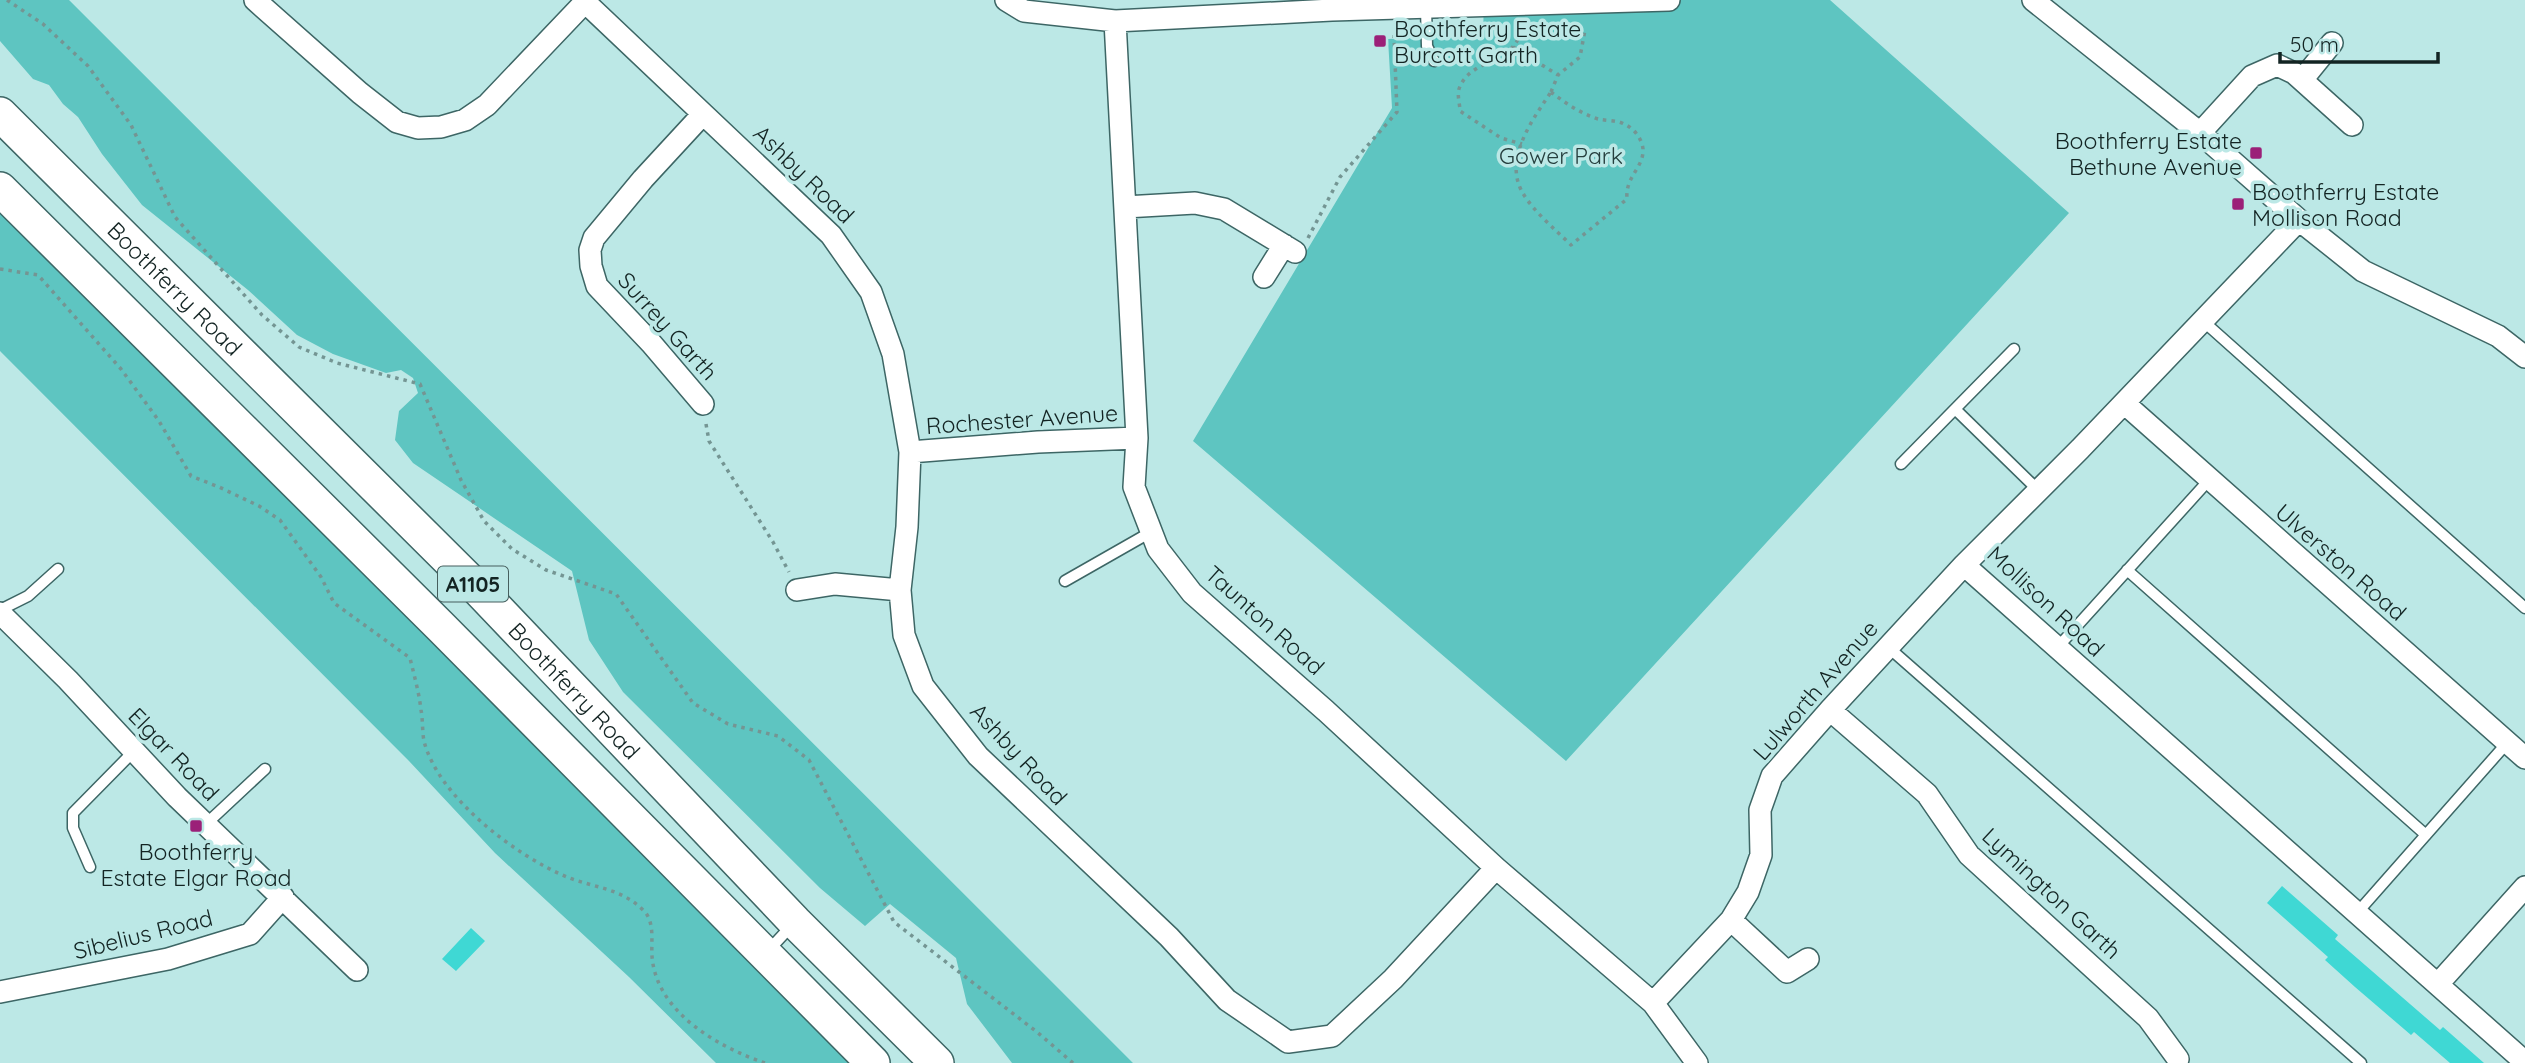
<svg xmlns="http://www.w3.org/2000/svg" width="2525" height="1063" viewBox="0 0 2525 1063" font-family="Quicksand,sans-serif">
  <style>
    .green { fill: #5ec5c1 }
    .building { fill: #3fd8d4 }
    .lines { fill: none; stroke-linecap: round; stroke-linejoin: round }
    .service-casing { stroke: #3d6665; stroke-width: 13 }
    .minor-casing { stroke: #3d6665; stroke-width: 24 }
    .primary-casing { stroke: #3d6665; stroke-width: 36 }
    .path { stroke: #749593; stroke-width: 3.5; stroke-dasharray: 3.5 5; stroke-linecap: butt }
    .service { stroke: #fff; stroke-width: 10 }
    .minor { stroke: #fff; stroke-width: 21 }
    .primary { stroke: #fff; stroke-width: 33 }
    .poi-dot { fill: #9b2078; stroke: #bce8e6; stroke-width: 2.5 }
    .labels { text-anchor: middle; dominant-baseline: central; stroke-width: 7; stroke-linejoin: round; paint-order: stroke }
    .shield { fill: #bce8e6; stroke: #465f5e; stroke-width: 2 }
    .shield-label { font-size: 21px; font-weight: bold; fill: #132423 }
    .poi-label { font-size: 23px; fill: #132423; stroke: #bce8e6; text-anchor: start }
    .park-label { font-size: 23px; fill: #263f3e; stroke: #bce8e6 }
    .street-label { font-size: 23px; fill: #132423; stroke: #bce8e6 }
  </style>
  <rect width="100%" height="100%" fill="#bce8e6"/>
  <path class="green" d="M0,0H69L1133,1063H1012L967,1004L956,958L890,904L865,926L820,888L623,692L589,640L572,571L413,463L395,440L399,411L418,393L413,378L401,370L386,373L333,354L297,335L248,290L142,205L102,154L78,117L63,104L49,85L33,79L0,41Z
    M1484,0H1830L2069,213L1566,761L1193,441L1392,108L1388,39L1483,35Z
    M0,212L855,1063H716L629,977L495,853L409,761L0,351Z"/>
  <path class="building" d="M2282,886L2338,935L2335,939L2440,1030L2443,1027L2484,1063H2450L2414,1032L2411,1035L2355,987L2325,960L2328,957L2267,903Z
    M471,928L485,941L456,971L442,959Z"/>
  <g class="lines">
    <g class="service-casing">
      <path id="service" d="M1426,8L1427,46L1434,61
        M2203,321L2525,608
        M1955,409L2014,349
        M1901,464L1955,409L2039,491
        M2127,570L2426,835
        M1065,581L1151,532
        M0,610L28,596L58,569
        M1888,647L2361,1063
        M2057,648L2209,480
        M205,825L265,769
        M90,867L73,828V813L134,751
        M2357,913L2507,743
        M768,951L793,924"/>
    </g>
    <g class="minor-casing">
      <path id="minor" d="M255,0L360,93L397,122L418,128L441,127L465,120L487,105L587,0
        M1006,0L1024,11L1115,21L1332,10L1669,0
        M2033,0L2200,133L2299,220L2363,271L2498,336L2525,357
        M585,2L831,235L871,292L893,354L910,452L907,527L900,590L904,635L923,686L978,756L1169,937L1227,1000L1288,1042L1332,1036L1393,979L1496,868
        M1115,21L1137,438L1134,487L1158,549L1192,593L1326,711L1496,868L1653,1003L1697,1063
        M2302,80L2332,43
        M2200,133L2252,76L2277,65L2294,73L2352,125
        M1125,207L1195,203L1224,209L1295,252
        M2299,220L2080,449L1964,565L2525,1062
        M1264,277L1284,245
        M2124,403L2525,758
        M703,404L651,343L597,286L591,266L590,250L594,238L643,179L703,114
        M910,452L1038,442L1137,438
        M797,590L835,584L900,590
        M0,613L68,680L177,797L357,970
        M1830,710L1927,794L1969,855L2148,1018L2178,1059
        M1731,920L1787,972L1808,959
        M2438,984L2525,887
        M0,992L168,959L250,934L283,897
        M1653,1003L1731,920L1748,892L1761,855L1760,810L1772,776L1830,710L1964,565"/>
    </g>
    <g class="primary-casing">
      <g id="primary">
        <path id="s1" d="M0,114L479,590L795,922L937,1063"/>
        <path d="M0,189L441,627L873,1063"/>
      </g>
    </g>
    <path class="path" d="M7,0L43,24L88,66L131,125L175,217L262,315L299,347L337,363L420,384L461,480L484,521L512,549L546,570L616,594L693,703L728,724L778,736L809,760L894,922L1037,1032L1073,1063
      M1522,23C1519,67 1471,55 1459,89C1457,95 1460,105 1460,111L1501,138L1522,144
      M1513,47L1558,75
      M1551,92C1565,103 1580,113 1598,119C1606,121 1617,120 1624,124C1634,128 1642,139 1643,149C1644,168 1625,176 1627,199L1571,245C1555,229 1524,204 1518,182C1509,151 1535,116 1551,92Z
      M1551,92L1558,75L1580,57L1585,30
      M1308,238L1340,177L1397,112L1394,35
      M0,269L38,275L121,369L159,421L191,476L219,487L259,506L280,520L321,577L334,603L410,658C414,675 419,692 421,710C423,720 422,731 424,741C438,797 516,856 567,877C594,888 622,888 644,911C655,922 651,942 652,956C656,1012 718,1047 765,1063
      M706,424L709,441L773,542L789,572"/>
    <use href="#service" class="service"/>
    <use href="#minor" class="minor"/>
    <use href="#primary" class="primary"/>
  </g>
  <g class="poi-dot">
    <rect x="1373" y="34" width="14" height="14" rx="3.5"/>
    <rect x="2249" y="146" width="14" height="14" rx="3.5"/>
    <rect x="2231" y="197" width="14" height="14" rx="3.5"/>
    <rect x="189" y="819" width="14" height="14" rx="3.5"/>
  </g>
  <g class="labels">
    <rect class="shield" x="438" y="566.5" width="70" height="35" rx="5"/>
    <g class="shield-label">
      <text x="473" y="584">A1105</text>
    </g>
    <g class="poi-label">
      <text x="1394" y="28">Boothferry Estate<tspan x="1394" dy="26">Burcott Garth</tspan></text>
      <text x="2242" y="140" text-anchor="end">Boothferry Estate<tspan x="2242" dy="26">Bethune Avenue</tspan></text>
      <text x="2252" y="191">Boothferry Estate<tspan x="2252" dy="26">Mollison Road</tspan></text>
      <text x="196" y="851" text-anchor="middle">Boothferry<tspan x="196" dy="26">Estate Elgar Road</tspan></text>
    </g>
    <g class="park-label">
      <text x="1561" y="155">Gower Park</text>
    </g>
    <g class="street-label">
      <text transform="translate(804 174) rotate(44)">Ashby Road</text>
      <text stroke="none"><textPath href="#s1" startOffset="247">Boothferry Road</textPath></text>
      <text transform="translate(668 326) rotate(48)">Surrey Garth</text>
      <text transform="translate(1022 419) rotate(-4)">Rochester Avenue</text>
      <text transform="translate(2341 562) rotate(41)">Ulverston Road</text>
      <text transform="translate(2046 601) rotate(43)">Mollison Road</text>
      <text transform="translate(1265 620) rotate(42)">Taunton Road</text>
      <text transform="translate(1815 690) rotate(-49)">Lulworth Avenue</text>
      <text stroke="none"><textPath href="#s1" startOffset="814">Boothferry Road</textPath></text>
      <text transform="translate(174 754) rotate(46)">Elgar Road</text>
      <text transform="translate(1019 754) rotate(47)">Ashby Road</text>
      <text transform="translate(2052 893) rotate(43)">Lymington Garth</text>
      <text transform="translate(143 934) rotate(-14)">Sibelius Road</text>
    </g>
  </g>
  <path d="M2280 52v10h158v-10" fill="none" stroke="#132423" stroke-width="3.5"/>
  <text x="2290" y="52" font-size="21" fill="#132423" stroke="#bce8e6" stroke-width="5" paint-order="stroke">50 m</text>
</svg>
